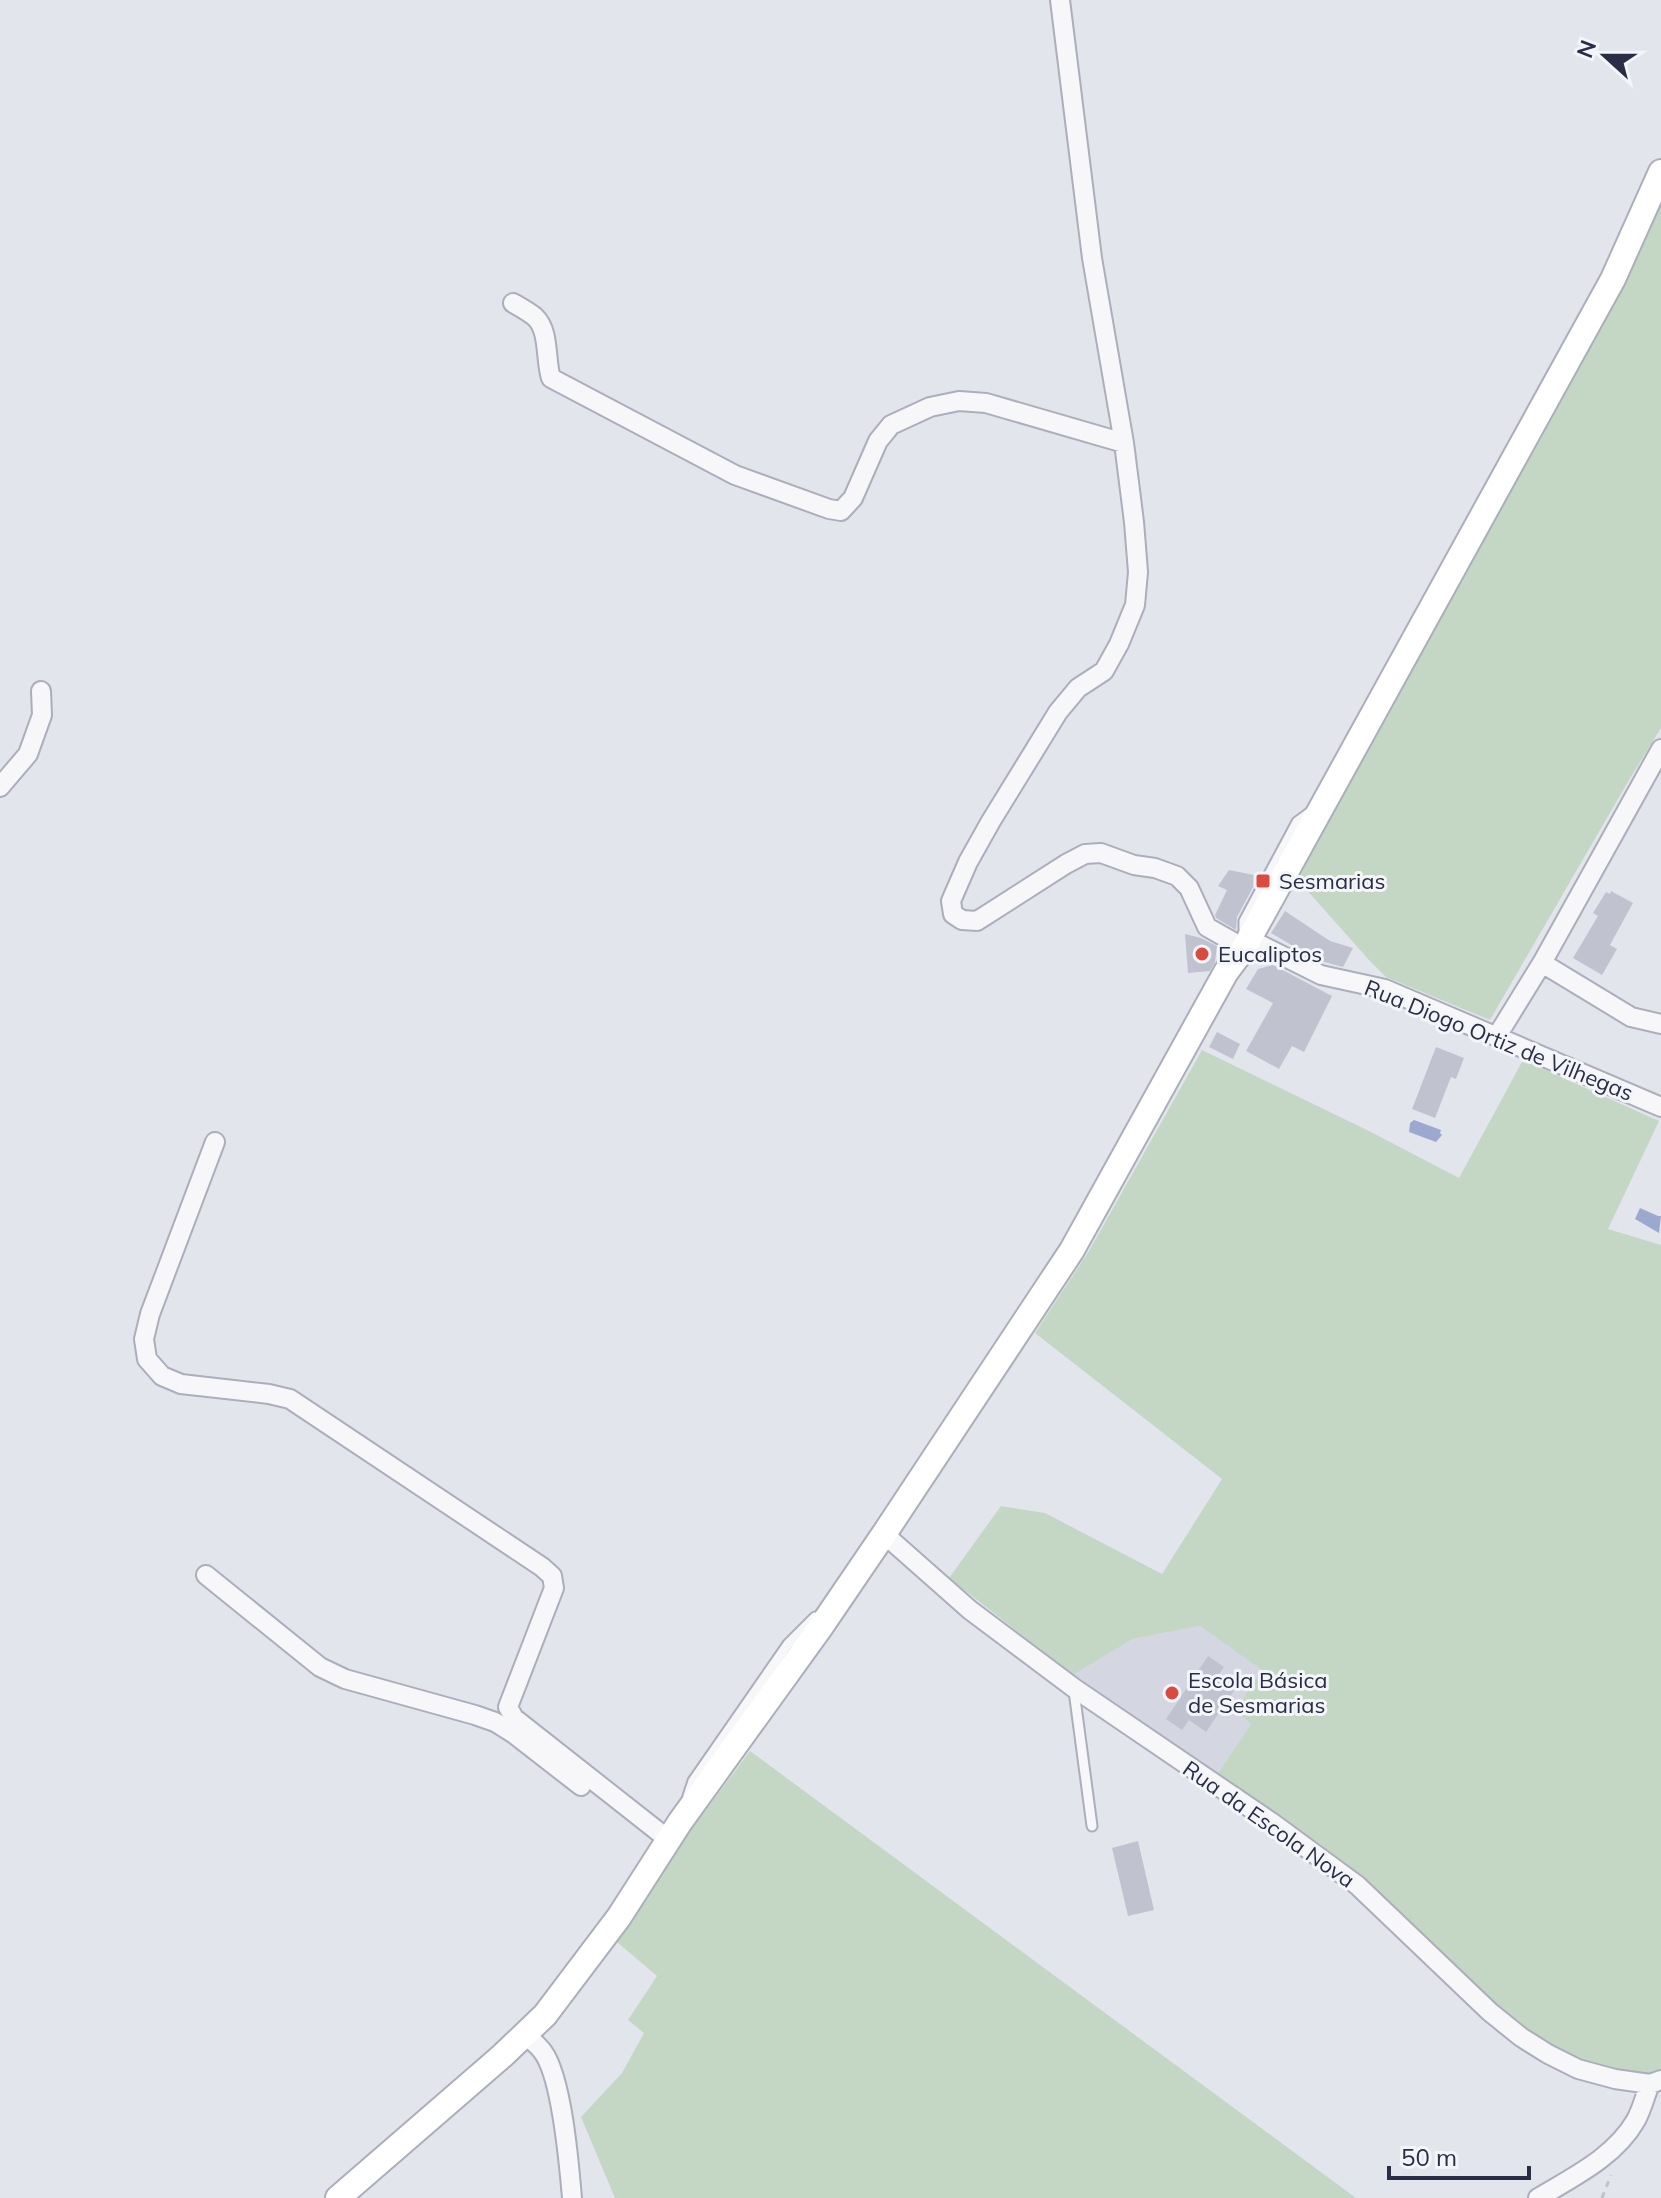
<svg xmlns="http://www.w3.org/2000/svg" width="1661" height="2198" viewBox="0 0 1661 2198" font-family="Mulish,sans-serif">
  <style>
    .built { fill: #d4d7e2 }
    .green { fill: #c4d7c4 }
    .water { fill: #9ca9cf }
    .building { fill: #c0c2d0 }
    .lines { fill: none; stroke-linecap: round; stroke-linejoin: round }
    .lane-casing { stroke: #abaebb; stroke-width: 13 }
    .street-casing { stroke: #abaebb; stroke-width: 22 }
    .secondary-casing { stroke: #abaebb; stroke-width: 28 }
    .path { stroke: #c1c2cb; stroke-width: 3; stroke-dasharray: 6 6; stroke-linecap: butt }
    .lane { stroke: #f7f7fa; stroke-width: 9 }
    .street { stroke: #f7f7fa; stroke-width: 18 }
    .secondary { stroke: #fff; stroke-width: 24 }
    .poi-dot { fill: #db4a3f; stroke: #f4f5f9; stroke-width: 3 }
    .labels { text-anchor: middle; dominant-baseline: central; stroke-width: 6; stroke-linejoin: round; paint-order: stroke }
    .poi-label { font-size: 22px; fill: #292d47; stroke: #f4f5f9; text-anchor: start }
    .street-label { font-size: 22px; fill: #292d47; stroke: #f4f5f9 }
  </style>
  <rect width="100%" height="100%" fill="#e3e5ed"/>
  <path class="built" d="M1200,1626L1263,1670L1235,1711L1251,1724L1214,1779L1073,1675L1133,1639Z"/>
  <path class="green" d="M1661,188V728L1629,780L1490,1020L1386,977L1369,960L1296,878Z
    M1202,1050L1371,1132L1459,1178L1523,1060L1659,1121L1608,1229L1661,1245V2085L1655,2087L1621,2069L1591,2064L1554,2054L1531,2036L1319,1843L1214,1779L1251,1724L1235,1711L1262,1670L1200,1626L1133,1639L1073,1675L949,1578L1001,1506L1045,1513L1162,1574L1222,1479L1035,1333L1089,1251Z
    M750,1751L1356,2198H615L581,2117L622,2073L644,2033L628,2020L657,1976L611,1937Z"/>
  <path class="water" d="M1414,1120L1441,1130L1440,1133L1442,1135L1436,1142L1409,1132L1410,1123Z
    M1640,1208L1658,1216H1661L1659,1233L1635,1219Z"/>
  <path class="building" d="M1229,870L1259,876L1237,917L1236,930L1216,918L1215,915L1227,890L1218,886Z
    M1611,891L1633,903L1610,945L1617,949L1602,975L1573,958L1598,916L1593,913L1606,892L1610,894Z
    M1285,911L1330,941L1353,948L1343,967L1317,960L1271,933Z
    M1185,934L1201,938L1217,946L1215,962L1210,971L1188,973Z
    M1273,965L1332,996L1304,1052L1292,1046L1279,1069L1246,1051L1273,1003L1246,989L1258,969Z
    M1217,1032L1240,1044L1233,1059L1209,1047Z
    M1436,1047L1464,1058L1456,1079L1451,1077L1435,1118L1412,1109Z
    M1208,1656L1224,1667L1217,1677L1235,1689L1206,1732L1189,1720L1182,1730L1166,1719Z
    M1138,1841L1154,1910L1128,1916L1112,1848Z"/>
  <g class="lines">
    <g class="lane-casing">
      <path id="lane" d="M1244,931V921L1297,822L1312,811
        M1074,1691L1092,1826
        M688,1796L693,1781L788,1644L815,1617"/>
    </g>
    <g class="street-casing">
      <path id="street" d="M1060,0L1092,258L1124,443L1134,522L1138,572L1135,605L1119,644L1104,671L1078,688L1058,712L991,821L968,862L951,901L953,914L962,920L977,921L1066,864L1085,854L1101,853L1134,865L1155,868L1177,876L1189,888L1207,927L1244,948
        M513,303C520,307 529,312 535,317C550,331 545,360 551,378L735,475L829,509L841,511L853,498L878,441L891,425L930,407L959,401L986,403L1124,443
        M0,787L28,754L42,715L41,691
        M1249,939L1321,975L1385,989L1661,1107
        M1542,963L1631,1017L1661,1024
        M1497,1036L1542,963L1661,749
        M215,1142L150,1314L144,1339L147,1359L162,1376L181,1384L269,1394L290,1399L542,1567L552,1576L554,1588L508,1707L514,1718L669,1840
        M884,1534L970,1610L1074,1688L1274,1824L1357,1885L1490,2012L1521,2037L1548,2054L1578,2069L1615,2079L1650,2084L1661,2080
        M206,1575L320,1667L345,1679L475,1715L495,1722L514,1734L581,1786
        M525,2034C531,2040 538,2045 543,2052C562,2078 569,2163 572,2198
        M1538,2198C1573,2177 1615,2157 1636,2120C1642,2109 1645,2096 1650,2084"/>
    </g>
    <g class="secondary-casing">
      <path id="secondary" d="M338,2198L502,2056L545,2015L619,1917L680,1822L820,1628L884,1534L1072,1250L1226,972L1244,948L1613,279L1661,172"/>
    </g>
    <path class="path" d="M1602,2198L1611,2175"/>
    <use href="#lane" class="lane"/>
    <use href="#street" class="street"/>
    <use href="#secondary" class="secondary"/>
  </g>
  <g class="poi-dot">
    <rect x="1255" y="873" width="16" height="16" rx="4"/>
    <circle cx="1202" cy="954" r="8"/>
    <circle cx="1172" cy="1693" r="8"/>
  </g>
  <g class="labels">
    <g class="poi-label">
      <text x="1279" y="881">Sesmarias</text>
      <text x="1218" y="954">Eucaliptos</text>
      <text x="1188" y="1680">Escola Básica<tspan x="1188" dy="25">de Sesmarias</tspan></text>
    </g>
    <g class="street-label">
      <text transform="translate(1499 1040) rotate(22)">Rua Diogo Ortiz de Vilhegas</text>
      <text transform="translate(1269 1824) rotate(35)">Rua da Escola Nova</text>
    </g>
  </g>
  <g transform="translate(1605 56) rotate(291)" stroke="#f4f5f9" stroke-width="6" paint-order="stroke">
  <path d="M0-6L14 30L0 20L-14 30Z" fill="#292d47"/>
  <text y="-12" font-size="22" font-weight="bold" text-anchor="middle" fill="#292d47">N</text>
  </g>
  <path d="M1389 2166v12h140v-12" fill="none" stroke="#292d47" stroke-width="4"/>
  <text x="1401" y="2166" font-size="24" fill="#292d47" stroke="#f4f5f9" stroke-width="6" paint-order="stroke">50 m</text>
</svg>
